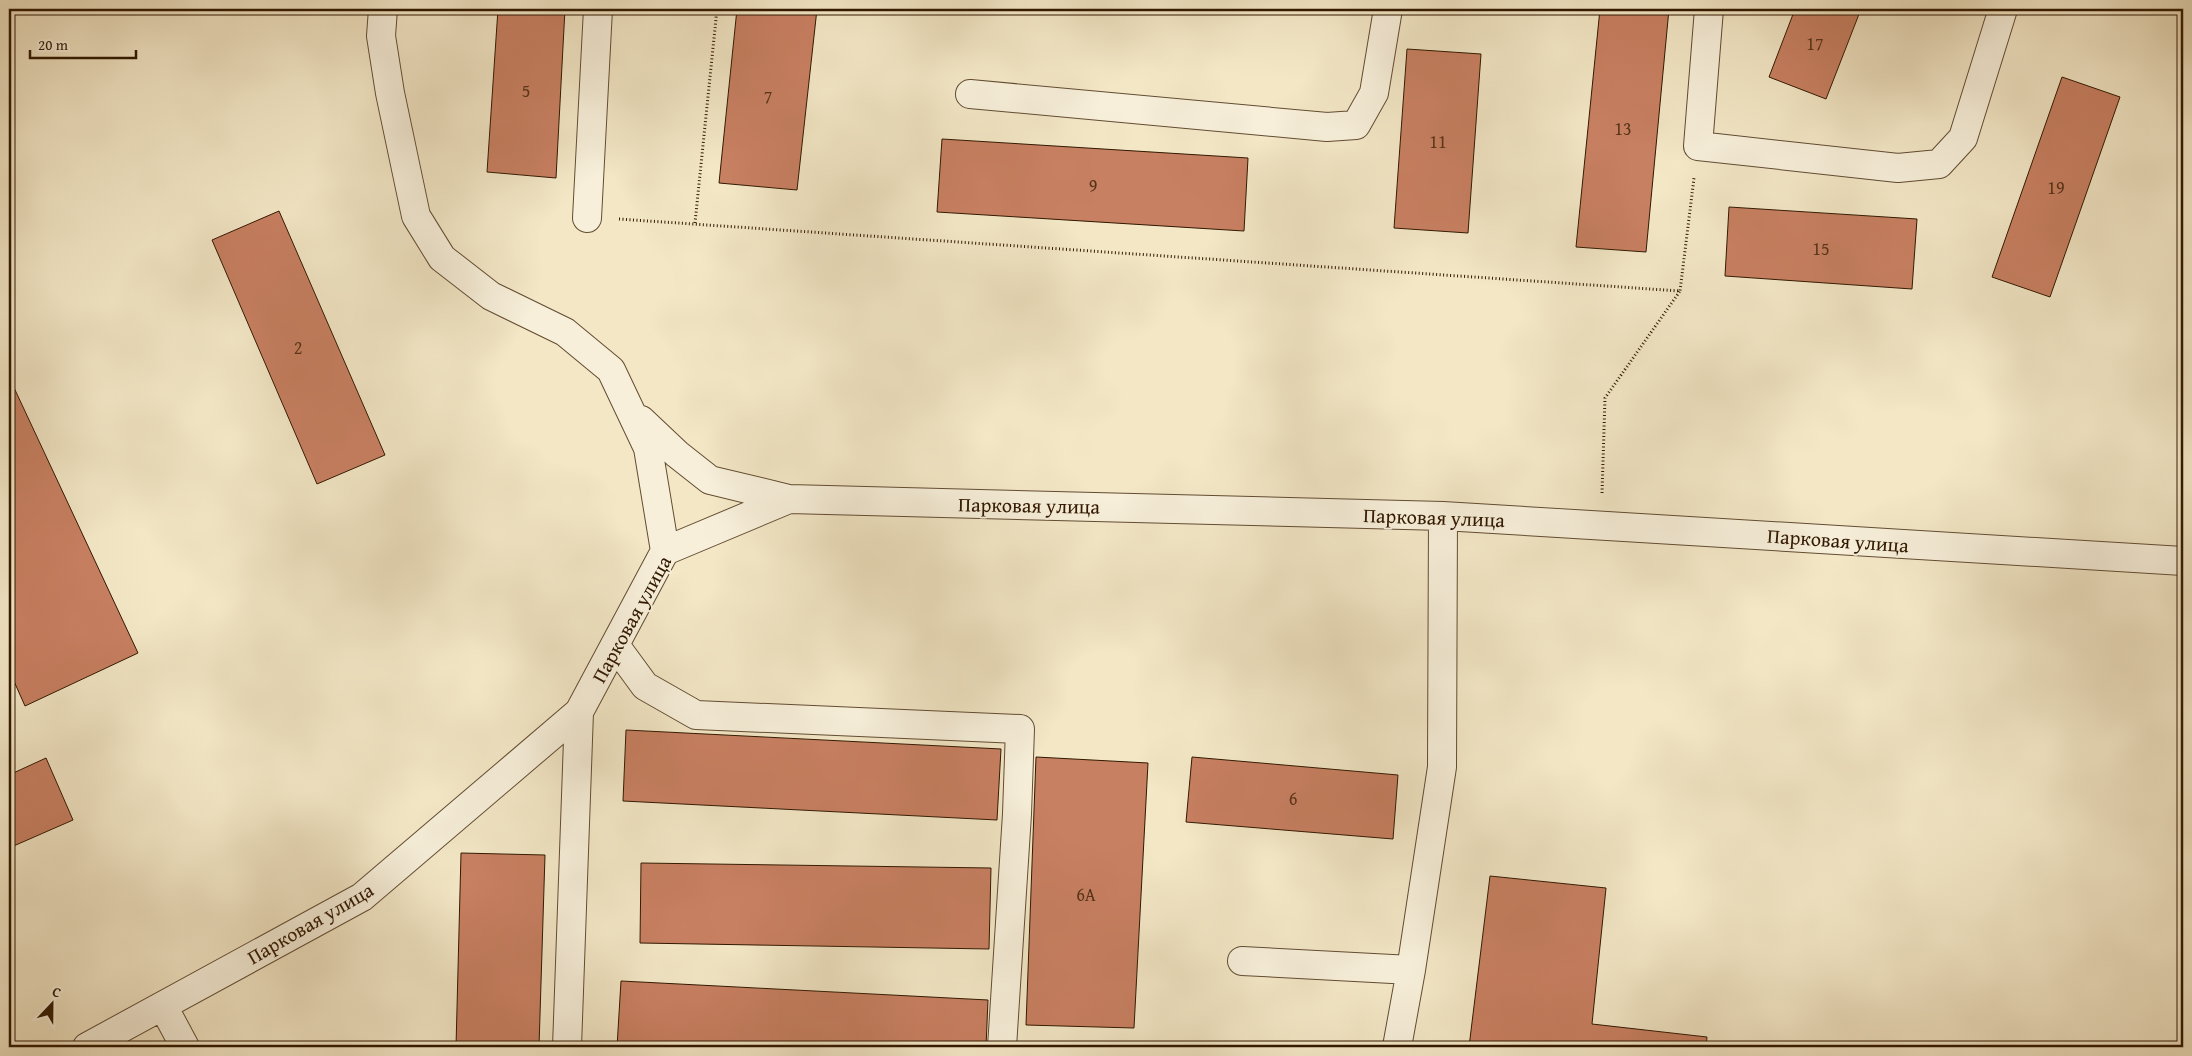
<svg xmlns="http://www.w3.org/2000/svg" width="2192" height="1056" viewBox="0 0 2192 1056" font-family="'Gentium Book Plus',serif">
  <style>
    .building { fill: #c88062; stroke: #311800 }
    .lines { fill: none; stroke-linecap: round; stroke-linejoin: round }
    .minor-casing { stroke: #624c32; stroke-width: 30 }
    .path { stroke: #311800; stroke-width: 3; stroke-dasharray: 1 2.5; stroke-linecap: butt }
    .minor { stroke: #f7efda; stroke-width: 28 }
    .labels { text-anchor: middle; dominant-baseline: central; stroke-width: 4; stroke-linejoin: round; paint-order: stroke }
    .number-label { font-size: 18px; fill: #573218 }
    .street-label { font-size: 20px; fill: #311800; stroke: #f7efda }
  </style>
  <rect width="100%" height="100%" fill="#f3e7c6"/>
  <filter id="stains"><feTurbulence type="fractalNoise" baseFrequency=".004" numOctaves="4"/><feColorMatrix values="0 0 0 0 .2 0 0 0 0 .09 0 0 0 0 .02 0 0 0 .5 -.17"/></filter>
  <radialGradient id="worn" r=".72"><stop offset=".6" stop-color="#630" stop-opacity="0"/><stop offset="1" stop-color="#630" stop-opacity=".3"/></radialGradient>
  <path class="building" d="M498,9H565L556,178L487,172Z
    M737,9H817L797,190L719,183Z
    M1600,9H1669L1646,252L1576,247Z
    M1795,9H1861L1826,99L1769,77Z
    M1407,49L1481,54L1468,233L1394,228Z
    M2062,77L2120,97L2050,297L1992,277Z
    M942,139L1248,158L1244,231L937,212Z
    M1729,207L1917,219L1912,289L1725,276Z
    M279,211L385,455L317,484L212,240Z
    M9,377L138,653L25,706L9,670Z
    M626,730L1001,749L997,820L623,801Z
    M1036,757L1148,763L1134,1028L1026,1025Z
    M1192,757L1398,775L1393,839L1186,822Z
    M46,758L73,820L9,848V775Z
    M461,853L545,855L539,1047H456Z
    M641,863L991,868L989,949L640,943Z
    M1490,876L1606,888L1592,1024L1707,1037L1706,1047H1469Z
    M621,981L988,1000L986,1047H617Z"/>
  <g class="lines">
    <g class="minor-casing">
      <path id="minor" d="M383,9L381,36L390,93L416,216L442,258L491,296L565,332L611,370L648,448L665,551
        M1709,9L1698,146L1898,168L1939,164L1963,138L2003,9
        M970,94L1327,127L1356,125L1374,93L1388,9
        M587,218L598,9
        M641,420L677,454L710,480L789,499
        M615,645L645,686L696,715L1020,729L1017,814L1002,1047
        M1242,961L1411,970
        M163,1006L185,1047
        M87,1047L362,897L579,712L665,551L789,499L1443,516L2183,561
        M567,1047L579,712
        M1397,1047L1411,970L1442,767L1443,516"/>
    </g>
    <path class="path" d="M619,219L1680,291L1694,178
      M695,223L717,9
      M1602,493L1605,398L1680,291"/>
    <use href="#minor" class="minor"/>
  </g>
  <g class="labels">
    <g class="number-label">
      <text x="1815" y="43">17</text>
      <text x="526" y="90">5</text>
      <text x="768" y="96">7</text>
      <text x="1623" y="128">13</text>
      <text x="1438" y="141">11</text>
      <text x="1093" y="185">9</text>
      <text x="2056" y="187">19</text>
      <text x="1821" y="248">15</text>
      <text x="298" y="347">2</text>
      <text x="1293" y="798">6</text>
      <text x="1086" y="894">6А</text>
    </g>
    <g class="street-label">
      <text transform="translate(1029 505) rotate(1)">Парковая улица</text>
      <text transform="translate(1434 517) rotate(2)">Парковая улица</text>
      <text transform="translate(1838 540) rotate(4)">Парковая улица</text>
      <text transform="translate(631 619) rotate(-61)">Парковая улица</text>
      <text transform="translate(310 923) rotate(-30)">Парковая улица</text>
    </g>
  </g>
  <rect width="2192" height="1056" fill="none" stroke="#f3e7c6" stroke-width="30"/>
  <rect x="10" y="10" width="2172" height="1036" fill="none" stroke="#311800" stroke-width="2.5"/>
  <rect x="15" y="15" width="2162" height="1026" fill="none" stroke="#311800"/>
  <g transform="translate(52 1004) rotate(22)" stroke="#f7efda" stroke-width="4" paint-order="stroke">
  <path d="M0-4L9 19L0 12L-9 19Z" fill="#311800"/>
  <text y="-8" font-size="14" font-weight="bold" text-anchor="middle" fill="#311800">С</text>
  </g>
  <path d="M30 50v8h106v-8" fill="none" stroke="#311800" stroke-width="2.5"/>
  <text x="38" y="50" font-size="15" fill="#311800" stroke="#f7efda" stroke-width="4" paint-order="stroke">20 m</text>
  <rect width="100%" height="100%" filter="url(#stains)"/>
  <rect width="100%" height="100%" fill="url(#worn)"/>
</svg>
